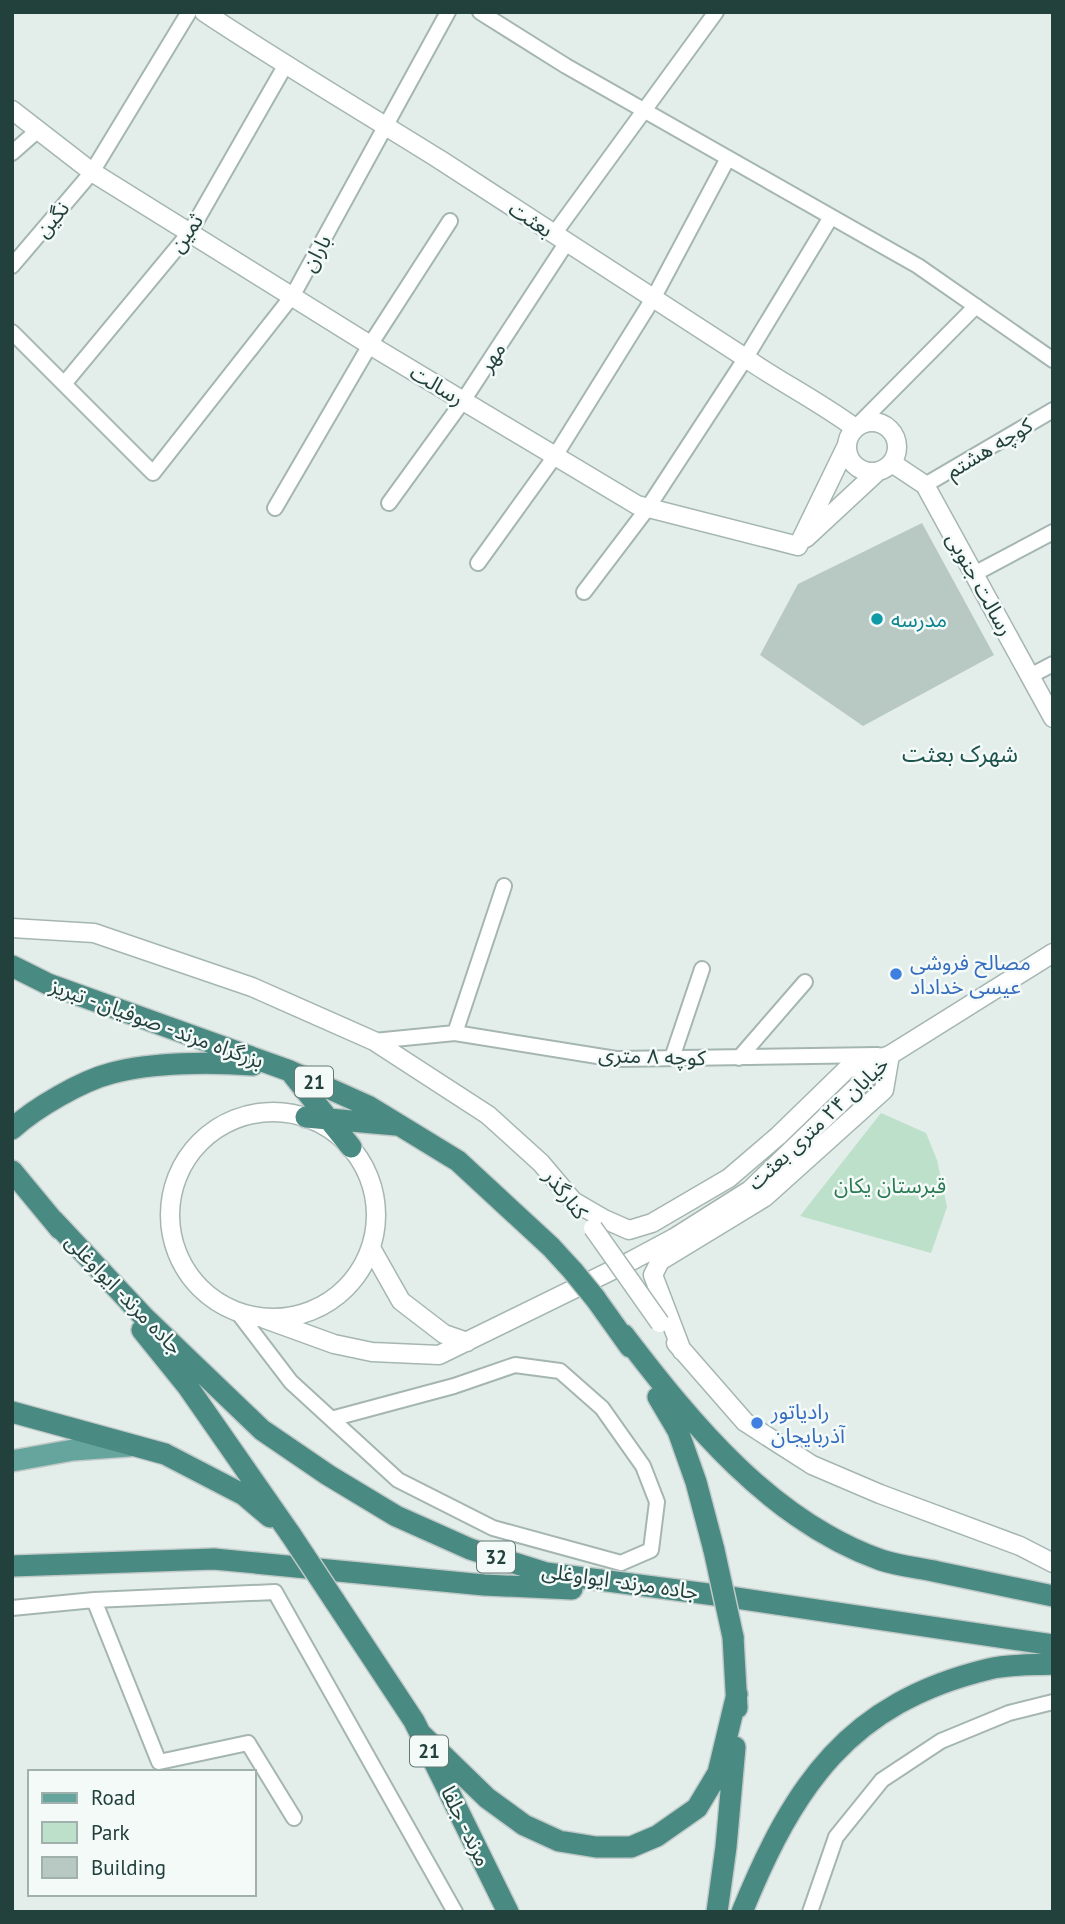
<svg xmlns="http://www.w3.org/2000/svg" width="1065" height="1924" viewBox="0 0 1065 1924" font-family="'PT Sans','Noto Sans Arabic',sans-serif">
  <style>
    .green { fill: #bce0ca }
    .building { fill: #b8c9c4 }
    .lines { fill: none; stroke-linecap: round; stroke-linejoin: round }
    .minor-casing { stroke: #a5b6b2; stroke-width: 18 }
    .tertiary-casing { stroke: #a5b6b2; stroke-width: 21 }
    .primary-casing { stroke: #c1cac8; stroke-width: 24 }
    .trunk-casing { stroke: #c1cac8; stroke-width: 24 }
    .minor { stroke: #fff; stroke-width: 14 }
    .tertiary { stroke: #fff; stroke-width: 18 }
    .primary { stroke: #66a59d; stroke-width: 21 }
    .trunk { stroke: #498a82; stroke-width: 21 }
    .tertiary-bridge-casing { stroke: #a5b6b2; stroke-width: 21; stroke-linecap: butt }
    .trunk-bridge-casing { stroke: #c1cac8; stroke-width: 24; stroke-linecap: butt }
    .tertiary-bridge { stroke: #fff; stroke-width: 18 }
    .trunk-bridge { stroke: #498a82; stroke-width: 21 }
    .culture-dot { fill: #0f9aa8; stroke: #f4faf8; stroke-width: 2.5 }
    .shop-dot { fill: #3f7fe0; stroke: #f4faf8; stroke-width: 2.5 }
    .labels { text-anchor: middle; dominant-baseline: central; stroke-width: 5; stroke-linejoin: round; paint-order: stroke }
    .shield { fill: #f4faf8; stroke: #617874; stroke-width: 2 }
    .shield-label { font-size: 19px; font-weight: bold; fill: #22403c }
    .street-label { font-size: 21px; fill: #22403c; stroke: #f4faf8 }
    .culture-label { font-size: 21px; fill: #0d838f; stroke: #f4faf8; text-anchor: start }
    .shop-label { font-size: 21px; fill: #366cbe; stroke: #f4faf8; text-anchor: start }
    .park-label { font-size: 21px; fill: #2a7952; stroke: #f4faf8 }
    .neighbourhood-label { font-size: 23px; fill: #1d534d; stroke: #f4faf8 }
  </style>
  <rect width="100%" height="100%" fill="#e3eeea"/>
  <path class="green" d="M881,1113L926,1133L937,1160L947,1207L931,1253L800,1216Z"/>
  <path class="building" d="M922,523L994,655L863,726L760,655L798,584Z"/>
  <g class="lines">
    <g class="minor-casing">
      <path id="minor" d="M480,12L566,66L918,266L1053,360
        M12,153L37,131
        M554,234L716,12
        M12,266L92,172L189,12
        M12,332L153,473L293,295L448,12
        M64,384L190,232L285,66
        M855,428L976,306
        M925,485L1053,410
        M389,503L463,401L567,242
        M275,508L370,345L450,221
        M478,563L555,456L654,297L728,158
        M974,574L1053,532
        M584,592L647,509L745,359L831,217
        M1030,676L1053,664
        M455,1033L504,886
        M374,1041L455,1033L616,1059L878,1055
        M672,1058L702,969
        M739,1058L805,982
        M239,1314L291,1382L398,1480L493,1528L621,1563L651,1550L657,1502L643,1466L602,1408L560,1371L515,1365L454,1386L331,1419
        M94,1600L159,1762L248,1743L294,1818
        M12,1608L94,1600L275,1592L455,1912
        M810,1912L836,1837L882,1780L941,1741L1009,1713L1053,1702"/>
    </g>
    <g class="tertiary-casing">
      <path id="tertiary" d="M204,12C282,64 362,111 442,161C543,226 643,292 744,357C780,382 820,402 855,428
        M12,110L92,172L370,345L637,505L798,546
        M847 447a25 25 0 1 1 50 0a25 25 0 1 1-50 0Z
        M892,463L925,485L1053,718
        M806,538L876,473
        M798,546L847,445
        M12,928L94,933L252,987L374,1041L488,1115L541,1163L579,1208
        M170 1215a103 103 0 1 1 206 0a103 103 0 1 1-206 0Z
        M573,1201L604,1219L629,1230L652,1223L729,1178L778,1136L847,1069L890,1055L884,1090L765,1197L660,1261L653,1275L682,1351
        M371,1248L401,1301L444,1334L467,1342
        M265,1319L334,1344L372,1352L439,1355L631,1261L674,1238L750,1190L890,1055L1053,953
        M676,1343L745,1422L812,1465L880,1494L1020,1546L1053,1563"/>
    </g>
    <g class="primary-casing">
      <path id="primary" d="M12,1461L73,1450L129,1446"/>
    </g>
    <g class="trunk-casing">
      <path id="trunk" d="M12,966L48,984L290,1071L368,1106L458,1161L551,1247L573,1271
        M293,1075L351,1147
        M306,1117L396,1125
        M12,1129C35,1108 81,1081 112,1073C153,1062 211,1062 253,1065
        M12,1171L60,1229
        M53,1220L143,1316L262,1430L328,1475L396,1516L470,1549L546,1573L723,1596L1053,1645
        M595,1298L630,1347
        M142,1330L188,1387L291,1535
        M624,1335C692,1424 771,1521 881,1560C899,1566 920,1568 938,1572C976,1580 1015,1588 1053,1596
        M658,1397L678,1431L696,1482L714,1550
        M12,1412L165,1454L244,1495L270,1517
        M12,1566L214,1559L484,1585L572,1589
        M334,1600L414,1721L508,1912
        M733,1637L737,1708
        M420,1733L487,1798L524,1825L559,1841L596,1847H631L657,1836L697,1808L718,1773L737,1694
        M717,1912L726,1847L735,1747
        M742,1912C794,1785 848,1703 989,1669C1009,1664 1032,1665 1053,1664"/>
    </g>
    <use href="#minor" class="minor"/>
    <use href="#tertiary" class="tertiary"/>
    <use href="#primary" class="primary"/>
    <use href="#trunk" class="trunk"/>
    <g class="tertiary-bridge-casing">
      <path id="tertiary-bridge" d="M593,1228L660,1323"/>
    </g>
    <g class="trunk-bridge-casing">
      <path id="trunk-bridge" d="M573,1271L595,1298
        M291,1535L334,1600
        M714,1550L733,1637"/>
    </g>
    <use href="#tertiary-bridge" class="tertiary-bridge"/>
    <use href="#trunk-bridge" class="trunk-bridge"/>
  </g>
  <circle class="culture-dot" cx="877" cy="619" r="7"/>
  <g class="shop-dot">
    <circle cx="896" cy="974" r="7"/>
    <circle cx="757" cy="1423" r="7"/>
  </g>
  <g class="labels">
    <g class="shield">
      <rect x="295" y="1066.5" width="38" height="31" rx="5"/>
      <rect x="477" y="1541.5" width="38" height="31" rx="5"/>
      <rect x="410" y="1735.5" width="38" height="31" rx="5"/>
    </g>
    <g class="shield-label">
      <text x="314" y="1082">21</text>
      <text x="496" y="1557">32</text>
      <text x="429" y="1751">21</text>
    </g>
    <g class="street-label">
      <text transform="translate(52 219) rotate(-50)">نگین</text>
      <text transform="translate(531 219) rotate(33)">بعثت</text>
      <text transform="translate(186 233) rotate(-55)">ثمین</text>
      <text transform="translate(316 253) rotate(-61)">باران</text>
      <text transform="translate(492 357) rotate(-57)">مهر</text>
      <text transform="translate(437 385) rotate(31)">رسالت</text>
      <text transform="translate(989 448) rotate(-31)">کوچه هشتم</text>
      <text transform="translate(980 584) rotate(61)">رسالت جنوبی</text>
      <text transform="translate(157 1023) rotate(20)">بزرگراه مرند - صوفیان - تبریز</text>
      <text transform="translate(652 1056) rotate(2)">کوچه ۸ متری</text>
      <text transform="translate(818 1123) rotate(-43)">خیابان ۲۴ متری بعثت</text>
      <text transform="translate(566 1194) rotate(52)">کنارگذر</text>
      <text transform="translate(124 1294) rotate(46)">جاده مرند- ایواوغلی</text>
      <text transform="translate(620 1581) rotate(8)">جاده مرند- ایواوغلی</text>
      <text transform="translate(466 1826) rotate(64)">مرند - جلفا</text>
    </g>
    <g class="culture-label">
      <text x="891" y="619">مدرسه</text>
    </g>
    <g class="shop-label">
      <text x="910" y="962">مصالح فروشی<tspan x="910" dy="24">عیسی خداداد</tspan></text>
      <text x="771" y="1411">رادیاتور<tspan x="771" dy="24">آذربایجان</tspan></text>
    </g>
    <g class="park-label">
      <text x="890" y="1185">قبرستان یکان</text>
    </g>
    <g class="neighbourhood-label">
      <text x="960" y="753">شهرک بعثت</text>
    </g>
  </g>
  <rect width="1065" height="1924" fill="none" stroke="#22403c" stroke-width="28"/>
  <rect x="28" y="1770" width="228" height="126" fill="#f4faf8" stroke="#a0b0ad" stroke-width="2"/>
  <rect x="42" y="1793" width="35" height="10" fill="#66a59d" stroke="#a0b0ad" stroke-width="2"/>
  <text x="91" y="1805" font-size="21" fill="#22403c">Road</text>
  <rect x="42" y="1822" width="35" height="21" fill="#bce0ca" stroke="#a0b0ad" stroke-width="2"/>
  <text x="91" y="1840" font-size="21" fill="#22403c">Park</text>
  <rect x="42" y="1857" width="35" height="21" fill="#b8c9c4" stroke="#a0b0ad" stroke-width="2"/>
  <text x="91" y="1875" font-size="21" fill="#22403c">Building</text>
</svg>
